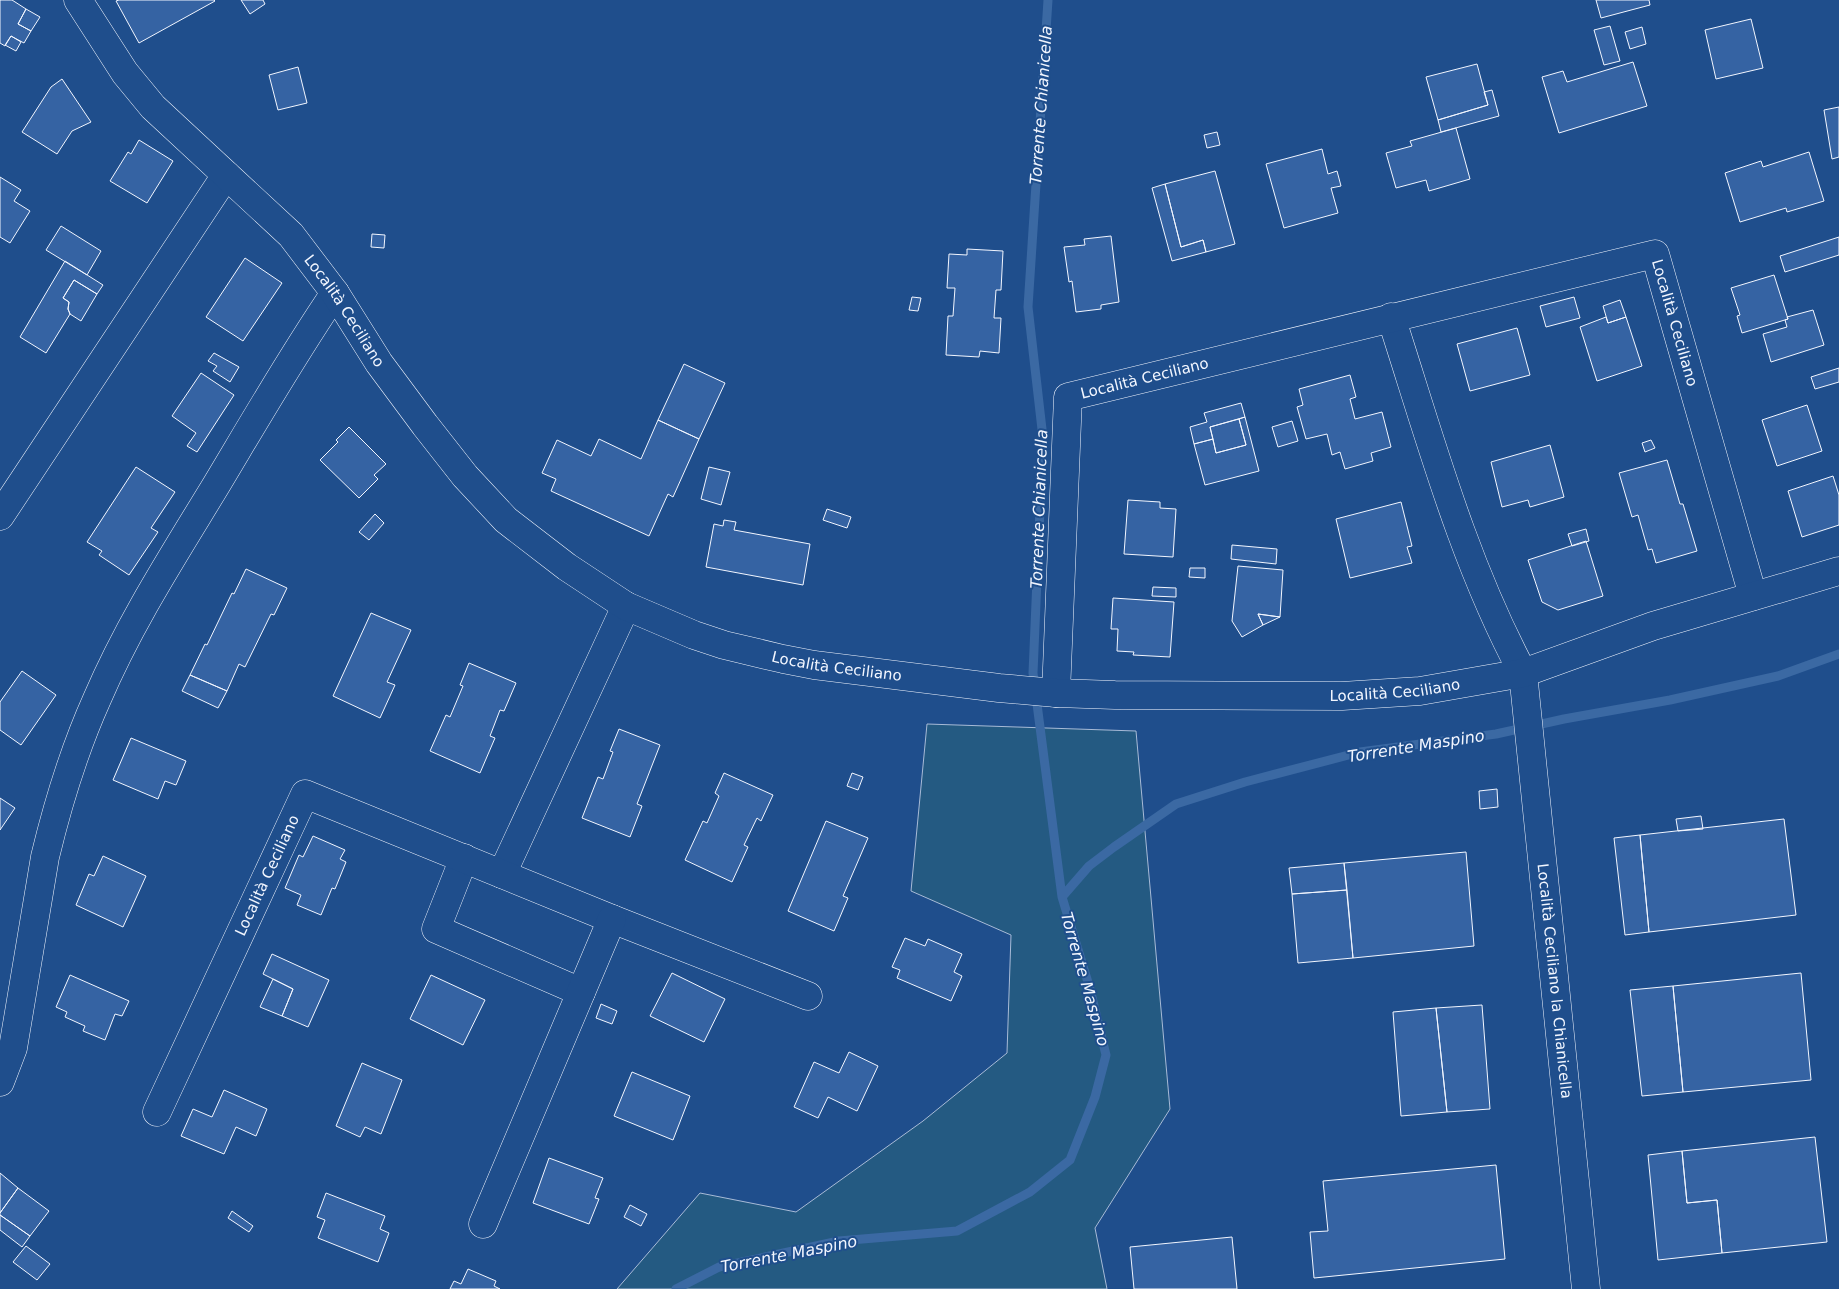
<svg xmlns="http://www.w3.org/2000/svg" width="1839" height="1289" viewBox="0 0 1839 1289" font-family="'DejaVu Sans',sans-serif">
  <style>
    .green { fill: #245a82; stroke: #a8bbd7 }
    .lines { fill: none; stroke-linecap: round; stroke-linejoin: round }
    .stream { stroke: #3b69a3; stroke-width: 9 }
    .building { fill: #3563a3; stroke: #f2f6ff }
    .minor-casing { stroke: #f2f6ff; stroke-width: 29 }
    .tertiary-casing { stroke: #f2f6ff; stroke-width: 29 }
    .minor { stroke: #1f4e8c; stroke-width: 28 }
    .tertiary { stroke: #1f4e8c; stroke-width: 28 }
    .labels { text-anchor: middle; dominant-baseline: central; stroke-width: 4; stroke-linejoin: round; paint-order: stroke }
    .street-label { font-size: 15px; fill: #f2f6ff; stroke: #1f4e8c }
    .water-label { font-size: 16px; font-style: italic; fill: #f2f6ff; stroke: #1f4e8c }
  </style>
  <rect width="100%" height="100%" fill="#1f4e8c"/>
  <path class="green" d="M927,724L1136,731L1170,1109L1095,1228L1107,1289H617L700,1193L796,1212L923,1121L1007,1053L1011,935L911,891Z"/>
  <g class="lines">
    <path class="stream" d="M1062,897L1089,866L1114,847L1176,804L1245,782L1360,752L1496,734L1564,719L1670,700L1778,676L1839,654
      M676,1289L719,1267L839,1241L957,1231L1030,1192L1070,1160L1095,1097L1106,1055L1090,989L1062,897L1033,673L1043,438L1028,307L1048,0"/>
  </g>
  <path class="building" d="M0,0H12L26,9L18,24L31,31L24,43L11,36L5,46L0,43Z
    M119,0H214L215,1L139,43L116,1Z
    M241,0H263L265,4L250,14Z
    M1596,0H1649L1650,5L1601,18Z
    M26,9L40,17L31,31L18,24Z
    M1751,19L1763,68L1716,79L1705,30Z
    M1610,26L1620,61L1604,65L1594,30Z
    M1642,27L1646,44L1630,49L1625,32Z
    M11,36L21,42L16,51L5,45Z
    M1633,62L1647,106L1559,133L1542,77L1563,71L1567,82Z
    M1477,64L1488,105L1438,120L1426,77Z
    M298,67L307,103L278,110L269,75Z
    M62,79L91,122L72,131L57,154L22,132L51,87Z
    M1492,90L1499,116L1441,132L1438,120L1488,105L1484,92Z
    M1839,107V157L1832,159L1824,110Z
    M1456,128L1470,179L1429,191L1426,180L1396,188L1386,153L1412,146L1410,141Z
    M1217,132L1220,145L1207,148L1204,135Z
    M139,140L173,161L147,203L110,181L128,152L131,154Z
    M1322,149L1328,174L1337,171L1341,186L1331,188L1338,213L1284,228L1266,164Z
    M1809,152L1824,201L1787,212L1786,208L1740,222L1725,173L1761,161L1763,167Z
    M1215,171L1235,244L1206,252L1203,240L1181,247L1165,184Z
    M0,177L21,190L14,201L30,211L10,243L0,237Z
    M1165,184L1181,247L1203,240L1206,252L1172,261L1152,188Z
    M61,226L101,251L87,275L46,250Z
    M372,234L385,235L384,248L371,247Z
    M1111,236L1119,302L1101,305V309L1076,312L1072,281L1069,282L1064,247L1085,245L1084,239Z
    M1839,237V255L1785,272L1780,256Z
    M967,249L1003,251L1001,290H996L994,318H1001L999,353L980,351L979,357L946,355L948,316H953L955,288H947L949,254L967,255Z
    M245,258L282,283L243,341L206,317Z
    M65,261L103,285L97,294L74,280L63,298L69,302L68,309L70,314L46,353L20,337Z
    M1774,275L1788,319L1742,333L1737,316L1740,315L1731,288Z
    M74,280L97,294L81,321L70,314L68,309L69,302L63,298Z
    M912,297L921,298L918,311L909,310Z
    M1574,297L1580,318L1546,327L1540,306Z
    M1620,300L1626,317L1608,323L1603,306Z
    M1813,310L1824,345L1771,362L1763,334L1787,327L1785,320L1788,319L1787,317Z
    M1606,317L1608,323L1626,317L1642,366L1597,381L1580,327Z
    M1517,328L1530,375L1470,391L1457,344Z
    M214,353L239,367L230,382L213,371L217,366L208,361Z
    M684,364L725,383L699,439L658,420Z
    M1839,368V382L1815,389L1811,377Z
    M201,373L234,395L197,452L187,446L196,433L172,416Z
    M1350,375L1356,397L1350,399L1355,419L1382,412L1391,447L1371,453L1373,461L1345,469L1340,452L1332,455L1327,434L1306,439L1297,407L1303,405L1299,389Z
    M1241,403L1245,417L1210,427L1213,439L1194,444L1190,427L1207,422L1204,413Z
    M1807,405L1822,451L1777,466L1762,420Z
    M1245,417L1259,471L1205,485L1194,444L1213,439L1216,453L1246,445L1239,419Z
    M1239,419L1246,445L1216,453L1210,427Z
    M658,420L699,439L673,497L668,494L649,536L551,491L556,479L542,473L557,440L591,456L599,439L641,459Z
    M1292,421L1298,441L1278,447L1272,427Z
    M349,427L386,464L374,475L378,479L359,498L320,460L338,442L336,440Z
    M1651,440L1655,448L1645,452L1642,443Z
    M1550,445L1564,497L1530,507L1528,500L1502,507L1491,462Z
    M1667,460L1680,504H1683L1697,551L1656,563L1652,549L1648,550L1638,515L1632,517L1619,473Z
    M136,467L175,492L151,528L158,532L129,575L99,555L102,551L87,542Z
    M709,467L730,472L721,505L701,499Z
    M1833,476L1839,495V525L1802,537L1788,491Z
    M1128,500L1160,502V508L1176,509L1173,557L1124,554Z
    M1401,502L1412,546L1407,547L1412,563L1350,578L1336,519Z
    M827,509L851,517L847,528L823,520Z
    M375,514L384,523L369,540L359,532Z
    M724,520L736,522L734,530L810,544L803,585L706,567L714,524L723,526Z
    M1586,529L1589,541L1572,546L1568,534Z
    M1586,541L1603,596L1558,610L1542,602L1528,560Z
    M1232,545L1277,549L1276,564L1231,559Z
    M1238,566L1283,570L1280,617L1258,614L1263,625L1242,637L1232,621Z
    M1190,568H1205V578L1189,577Z
    M246,569L287,588L274,615L271,614L245,667L239,664L227,691L190,675L205,644L207,645L232,593L234,594Z
    M1153,587L1176,588V597L1152,596Z
    M1113,598L1174,602L1170,657L1133,655L1134,652L1117,651L1118,629H1111Z
    M371,613L411,630L387,682L395,685L380,718L333,696Z
    M1258,614L1280,617L1263,625Z
    M469,663L516,683L504,711L500,710L490,736L495,738L480,773L430,751L446,715L450,717L463,686L460,685Z
    M22,671L56,695L21,745L0,730V702Z
    M190,675L227,691L218,708L182,691Z
    M619,729L660,745L637,804L642,806L630,837L582,818L598,777L603,779L613,752L610,751Z
    M131,738L186,761L176,785L165,781L158,799L113,780Z
    M724,773L773,795L761,821L757,818L744,845L748,847L732,882L685,860L703,821L707,823L719,796L715,793Z
    M852,773L863,777L858,790L847,786Z
    M1497,789L1498,807L1480,809L1479,791Z
    M0,798L15,808L0,830Z
    M1701,816L1703,829L1678,831L1676,819Z
    M1784,819L1796,915L1649,932L1640,835Z
    M826,821L868,838L843,896L848,898L834,931L788,911Z
    M1640,835L1649,932L1625,935L1614,838Z
    M313,836L345,850L340,859L346,862L335,889L332,888L321,915L297,905L301,895L285,888L299,855L303,857Z
    M1466,852L1474,946L1353,958L1344,863Z
    M103,856L146,876L123,927L76,905L89,874L94,876Z
    M1344,863L1347,890L1292,894L1289,868Z
    M1347,890L1353,958L1298,963L1292,894Z
    M905,938L925,946L928,939L962,954L954,972L962,976L951,1001L897,978L900,970L892,967Z
    M272,954L329,980L308,1027L282,1016L293,989L263,974Z
    M672,973L725,999L704,1042L650,1016Z
    M1801,973L1811,1080L1683,1092L1673,986Z
    M70,975L129,1001L122,1016L115,1014L105,1040L83,1031L85,1026L65,1017L67,1012L56,1007Z
    M431,975L485,1000L463,1045L410,1019Z
    M273,979L293,989L282,1016L260,1007Z
    M1673,986L1683,1092L1642,1096L1630,990Z
    M601,1004L617,1011L612,1024L596,1018Z
    M1482,1005L1490,1109L1447,1112L1436,1008Z
    M1436,1008L1447,1112L1401,1116L1393,1012Z
    M849,1052L878,1066L857,1111L828,1097L818,1118L794,1107L814,1062L839,1073Z
    M362,1063L402,1080L381,1134L365,1127L360,1137L336,1126Z
    M632,1072L690,1096L673,1140L614,1116Z
    M224,1090L267,1109L256,1136L236,1127L224,1154L181,1136L193,1109L212,1117Z
    M1815,1137L1827,1242L1722,1253L1717,1200L1687,1203L1682,1151Z
    M1682,1151L1687,1203L1717,1200L1722,1253L1658,1260L1648,1155Z
    M549,1158L603,1178L595,1198L599,1199L589,1224L533,1203Z
    M1496,1165L1505,1259L1314,1278L1310,1232L1328,1231L1323,1181Z
    M0,1173L18,1188L0,1213Z
    M18,1188L49,1211L30,1236L0,1215V1213Z
    M326,1193L385,1216L380,1229L389,1233L378,1262L318,1238L325,1220L317,1217Z
    M630,1205L647,1214L641,1226L624,1217Z
    M232,1211L253,1226L249,1232L228,1218Z
    M0,1215L30,1236L22,1247L0,1230Z
    M1232,1237L1237,1289H1134L1130,1247Z
    M26,1246L50,1264L37,1280L13,1262Z
    M468,1269L496,1281L494,1286L500,1289H450L454,1281L461,1284Z"/>
  <g class="lines">
    <g class="minor-casing">
      <g id="minor">
        <path id="s1" d="M1391,317C1430,438 1463,561 1523,673L1586,1289"/>
        <path d="M0,516L226,175"/>
        <path id="s2" d="M1056,693L1068,397L1655,254L1753,596"/>
        <path d="M464,858L436,929L581,992"/>
        <path d="M502,874L626,606"/>
        <path d="M0,1082L13,1048L45,857C58,803 74,750 97,699C129,624 173,556 215,487C254,422 292,356 335,293"/>
        <path id="s3" d="M157,1112L305,794L612,919L808,996"/>
        <path d="M483,1224L612,919"/>
      </g>
    </g>
    <g class="tertiary-casing">
      <g id="tertiary">
        <path id="s4" d="M78,0L125,73L153,107L291,235L335,293L379,363L425,425L465,476L506,520L567,567L626,606L694,635L724,645L783,659L814,665L999,688L1056,693L1115,695L1342,696L1420,691L1523,673L1653,626L1839,571"/>
      </g>
    </g>
    <use href="#minor" class="minor"/>
    <use href="#tertiary" class="tertiary"/>
  </g>
  <g class="labels">
    <g class="street-label">
      <text stroke="none"><textPath href="#s4" startOffset="412">Località Ceciliano</textPath></text>
      <text stroke="none"><textPath href="#s2" startOffset="972">Località Ceciliano</textPath></text>
      <text stroke="none"><textPath href="#s2" startOffset="375">Località Ceciliano</textPath></text>
      <text stroke="none"><textPath href="#s4" startOffset="1045">Località Ceciliano</textPath></text>
      <text stroke="none"><textPath href="#s4" startOffset="1605">Località Ceciliano</textPath></text>
      <text stroke="none"><textPath href="#s3" startOffset="261">Località Ceciliano</textPath></text>
      <text stroke="none"><textPath href="#s1" startOffset="690">Località Ceciliano la Chianicella</textPath></text>
    </g>
    <g class="water-label">
      <text transform="translate(1041 105) rotate(-86)">Torrente Chianicella</text>
      <text transform="translate(1039 509) rotate(-88)">Torrente Chianicella</text>
      <text transform="translate(1416 746) rotate(-9)">Torrente Maspino</text>
      <text transform="translate(1085 979) rotate(74)">Torrente Maspino</text>
      <text transform="translate(789 1254) rotate(-11)">Torrente Maspino</text>
    </g>
  </g>
</svg>
